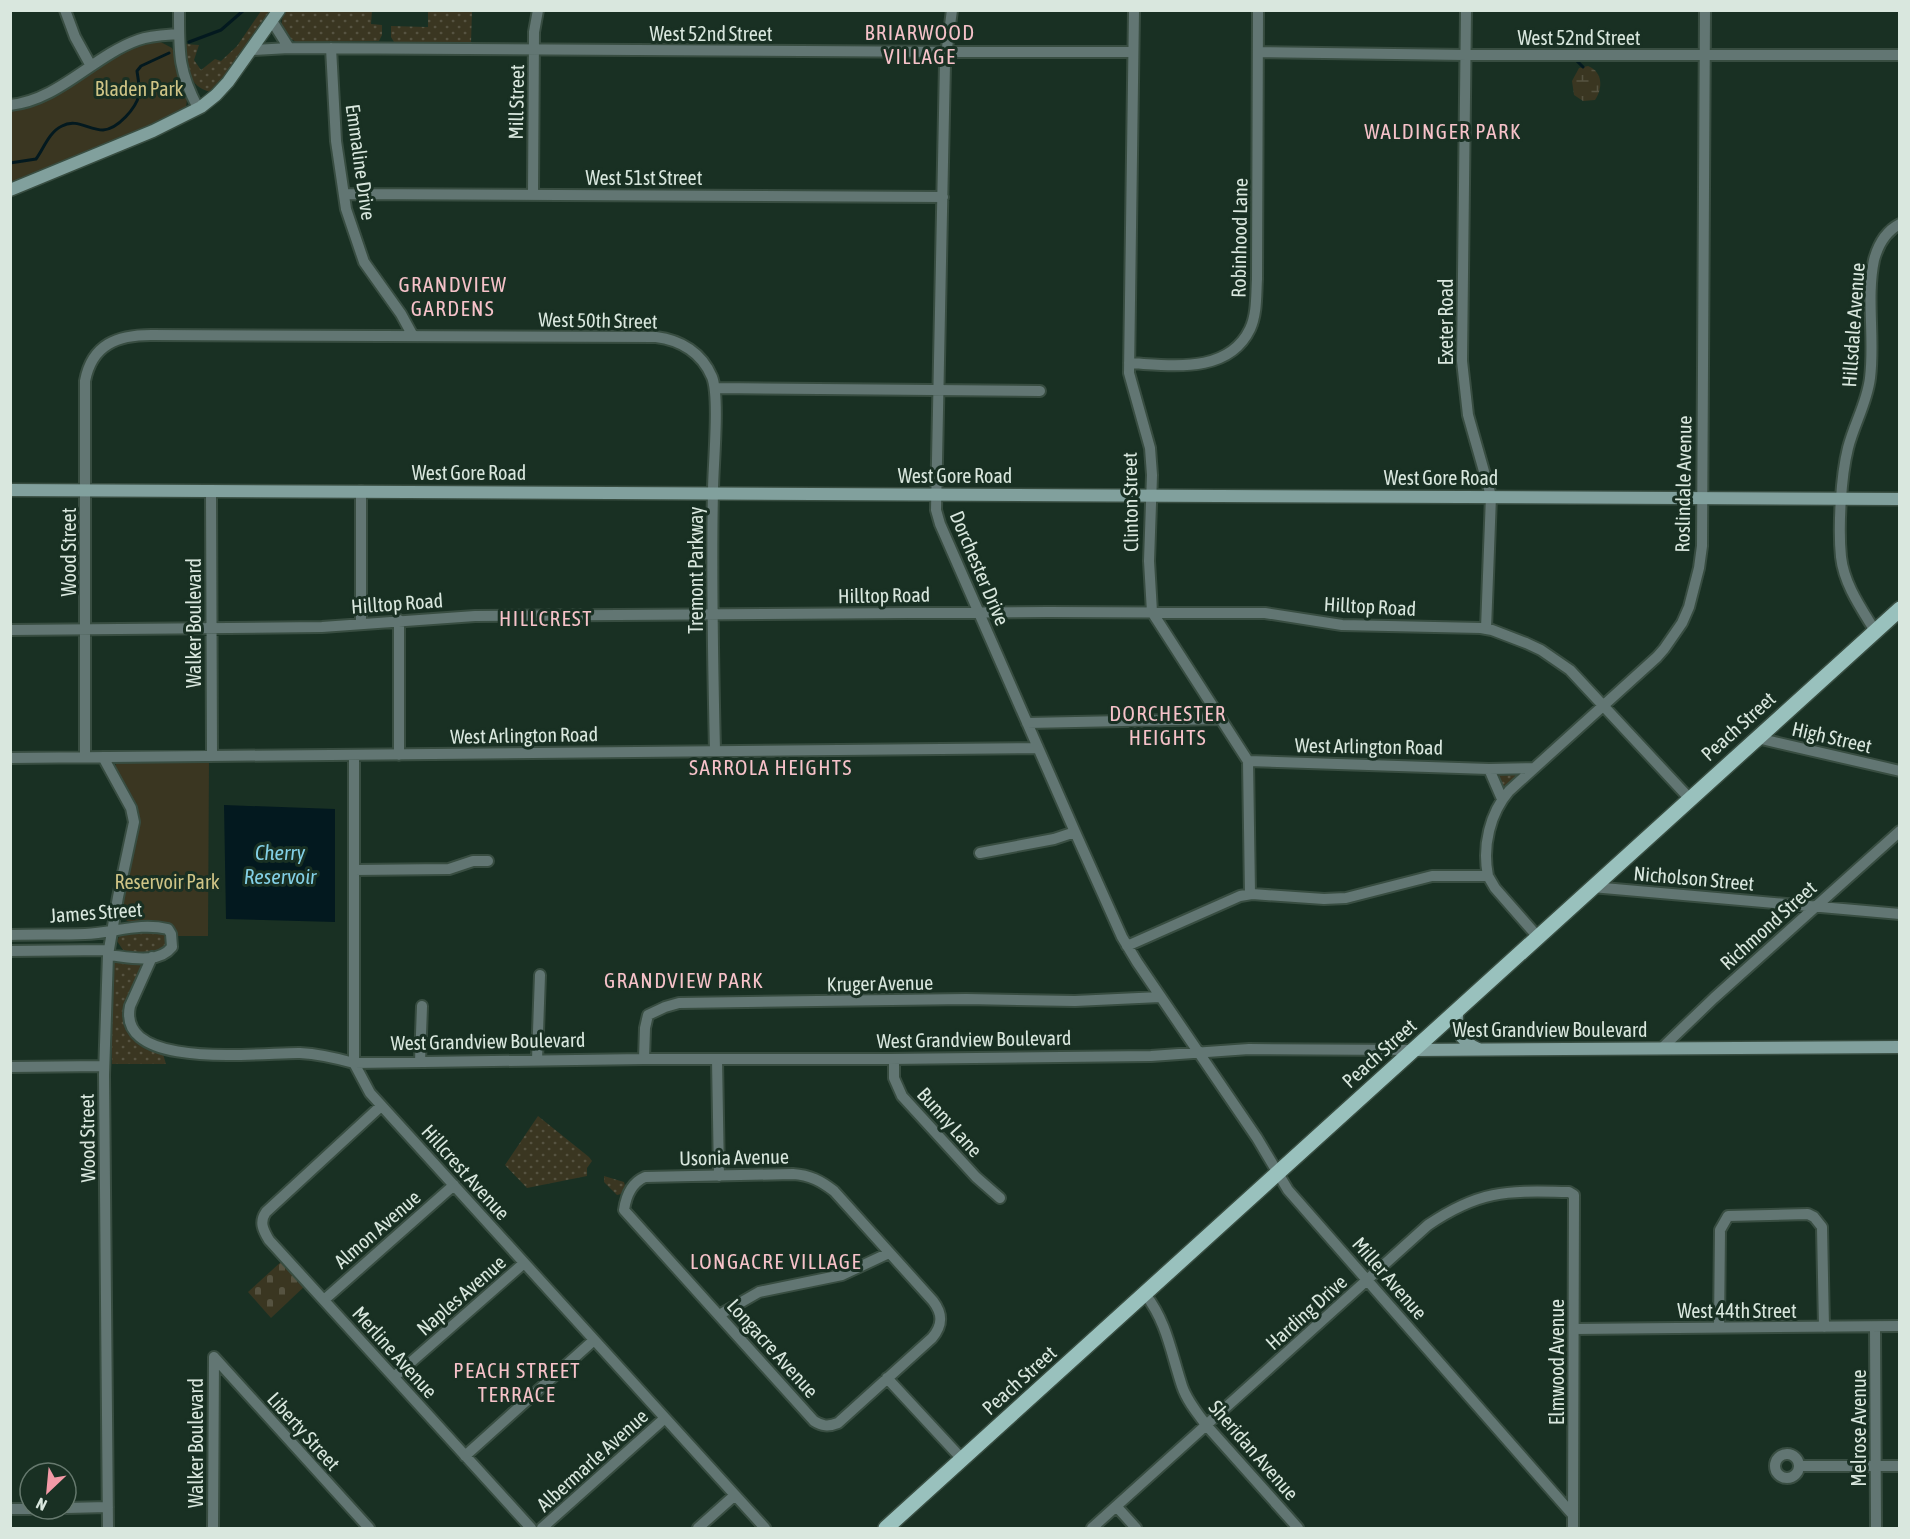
<svg xmlns="http://www.w3.org/2000/svg" width="1910" height="1539" viewBox="0 0 1910 1539" font-family="'Asap Condensed',sans-serif">
  <style>
    .grass { fill: url(#grass-dots) }
    .wetland { fill: url(#wetland-marsh) }
    .cemetery { fill: url(#cemetery-stones) }
    .park { fill: #3a3621 }
    .water { fill: #03191f }
    .lines { fill: none; stroke-linecap: round; stroke-linejoin: round }
    .stream { stroke: #03191f; stroke-width: 3 }
    .street-casing { stroke: #384d41; stroke-width: 14 }
    .secondary-casing { stroke: #384d41; stroke-width: 15 }
    .primary-casing { stroke: #384d41; stroke-width: 18 }
    .street { stroke: #627673; stroke-width: 10 }
    .secondary { stroke: #81a09d; stroke-width: 12 }
    .primary { stroke: #99c1bd; stroke-width: 15 }
    .labels { text-anchor: middle; dominant-baseline: central; stroke-width: 6; stroke-linejoin: round; paint-order: stroke }
    .street-label { font-size: 20px; fill: #d9e7de; stroke: #193023 }
    .park-label { font-size: 20px; fill: #cfc486; stroke: #193023 }
    .neighbourhood-label { font-size: 21px; letter-spacing: 1.5px; fill: #f6c2c9; stroke: #193023 }
    .water-label { font-size: 21px; font-style: italic; fill: #83d0e6; stroke: #193023 }
  </style>
  <defs>
    <pattern id="grass-dots" width="8" height="8" patternUnits="userSpaceOnUse" patternTransform="scale(1.5)"><rect width="8" height="8" fill="#3a3621"/><path d="M2 2h.1M6 6h.1" fill="none" stroke="#565341" stroke-width="1.8" stroke-linecap="round"/></pattern>
    <pattern id="wetland-marsh" width="20" height="14" patternUnits="userSpaceOnUse" patternTransform="scale(1.5)"><rect width="20" height="14" fill="#3a3621"/><path d="M1 5h8M5 5V1M11 12h8M15 12V8" fill="none" stroke="#565341"/></pattern>
    <pattern id="cemetery-stones" width="16" height="16" patternUnits="userSpaceOnUse" patternTransform="scale(1.5)"><rect width="16" height="16" fill="#3a3621"/><path d="M2 7V4a2 2 0 0 1 4 0v3zM10 15v-3a2 2 0 0 1 4 0v3z" fill="#565341"/></pattern>
  </defs>
  <rect width="100%" height="100%" fill="#193023"/>
  <path class="grass" d="M261,11H271C253,39 235,68 211,92C186,86 188,67 185,44L199,45L194,60L201,70L215,59L221,61L237,46Z
    M286,11H372L371,24L382,25V35L379,41L296,42C283,35 277,24 286,11Z
    M428,11H472L471,43L394,42L391,37V26L428,27Z
    M1495,771L1522,772L1502,790Z
    M162,930L169,938L166,950C151,953 137,956 123,950L117,941L121,933Z
    M115,961L142,962L144,965C142,970 140,977 137,982C135,986 131,990 129,994C117,1023 134,1047 163,1054L166,1064H112L111,964Z
    M538,1116L589,1157L592,1161L587,1168V1176L527,1188L505,1165Z
    M604,1176L624,1182L625,1186L621,1194L617,1195L604,1182Z"/>
  <path class="wetland" d="M1588,66C1603,72 1603,88 1595,100L1583,101L1574,95L1572,81L1579,68Z"/>
  <path class="cemetery" d="M283,1260L306,1285L271,1318L248,1292Z"/>
  <path class="park" d="M157,40L172,48L174,52L180,84L187,100L186,107L183,111L11,187L10,109L91,71L129,49Z
    M209,762L208,936H177L168,924C152,919 129,928 118,915L138,831C139,804 126,792 115,769L116,763Z"/>
  <path class="water" d="M224,805L335,809V922L226,919Z"/>
  <g class="lines">
    <path class="stream" d="M189,42L221,30L244,10
      M1576,60L1583,67
      M10,163L36,159C44,148 49,132 62,126C76,118 89,130 103,130C118,129 136,108 139,95C140,87 138,79 137,71L141,66L169,53"/>
    <g class="street-casing">
      <path id="street" d="M65,10L75,37L91,66
        M179,10C179,53 178,70 198,108
        M952,10L945,63L936,510L940,524L1075,832L1122,937L1137,962L1257,1138L1288,1190L1573,1515
        M1134,10L1129,373L1150,448L1152,475L1149,561L1152,612L1248,761L1250,894
        M1466,10L1462,361L1468,415L1491,496L1486,629
        M272,21L289,48
        M331,48L336,141L346,209L364,262L401,314L413,336
        M252,50L289,48L958,52H1133
        M1258,52L1465,55H1900
        M10,105C59,100 93,56 138,40C151,35 165,35 179,34
        M344,194L943,197
        M533,194L534,32L538,10
        M1129,363C1170,365 1228,375 1250,329C1257,314 1256,296 1257,279L1258,10
        M715,388L1040,391
        M211,491L212,755
        M399,620V755
        M361,623V491
        M10,630L322,627L475,616L1048,612L1265,613L1342,625L1481,628L1492,630L1526,643L1541,650L1570,670L1690,799
        M1875,631C1861,608 1844,584 1841,557C1838,527 1841,476 1848,448C1854,424 1867,403 1870,378C1875,339 1866,298 1874,260C1878,245 1886,231 1900,224
        M1027,723L1221,719
        M1757,738L1900,771
        M354,755V1063L370,1093L765,1528
        M85,757V381C92,344 118,335 151,335L656,337C681,340 702,353 712,377C720,397 713,466 713,491C711,578 713,665 715,751
        M103,757L131,808L134,822L118,897L108,955L104,1075L108,1528
        M10,758L1038,748
        M1248,761L1489,769L1534,768
        M1489,769L1502,799
        M980,853L1054,839L1075,832
        M354,870L449,869L473,861H488
        M1488,876C1482,846 1490,813 1509,791L1657,657L1664,649L1682,623L1689,607L1699,568L1702,546L1705,10
        M1592,887L1900,914
        M10,935C35,934 60,935 85,934C114,933 139,922 168,929L171,934L172,947C158,965 128,957 108,955
        M1127,946L1240,896L1252,894L1324,899L1346,898L1432,876H1488L1495,888L1538,937
        M10,951L108,950
        M152,957L130,1006C116,1072 265,1052 300,1053C319,1054 336,1058 354,1063L644,1059H890L1151,1056L1249,1049L1414,1050
        M1662,1048L1714,998L1900,831
        M644,1059L645,1028L648,1015L665,1007L679,1003L966,999L1075,1001L1160,997
        M717,1059L719,1176
        M894,1059V1078L902,1096L976,1177L1000,1198
        M537,1060L540,975
        M420,1062L422,1006
        M10,1067L104,1066
        M381,1106L266,1212C259,1222 263,1230 269,1240L531,1528
        M793,1174C810,1175 821,1181 834,1191L933,1301C943,1314 943,1325 932,1338L838,1423C828,1427 822,1426 814,1421L624,1210C626,1196 631,1183 645,1177Z
        M1145,1294C1167,1322 1171,1353 1182,1386C1187,1401 1198,1414 1207,1426L1298,1528
        M324,1300L454,1185
        M719,1315L759,1292L842,1275L889,1253
        M1875,1327L1876,1528
        M1719,1328L1720,1230L1728,1216L1808,1214L1814,1217L1822,1227L1824,1327
        M1574,1329L1900,1326
        M214,1357L369,1528
        M394,1377L524,1263
        M887,1378L962,1459
        M1775 1466a12 12 0 1 1 24 0a12 12 0 1 1-24 0Z
        M465,1456L594,1340
        M1799,1466H1900
        M1117,1507L1136,1528
        M66,1508L108,1507
        M10,1509H30
        M213,1528L214,1357
        M542,1528L665,1418
        M698,1528L735,1495
        M1092,1528L1428,1225C1481,1189 1508,1191 1569,1192L1574,1195L1573,1528"/>
    </g>
    <g class="secondary-casing">
      <path id="secondary" d="M10,190L153,131L201,107L216,95L228,82L279,10
        M10,490C640,495 1270,495 1900,499
        M1458,1009C1454,1029 1459,1040 1478,1049
        M1414,1050L1900,1047"/>
    </g>
    <g class="primary-casing">
      <path id="primary" d="M886,1528L1900,609"/>
    </g>
    <use href="#street" class="street"/>
    <use href="#secondary" class="secondary"/>
    <use href="#primary" class="primary"/>
  </g>
  <g class="labels">
    <g class="street-label">
      <text x="711" y="33">West 52nd Street</text>
      <text x="1579" y="37">West 52nd Street</text>
      <text transform="translate(516 102) rotate(-89)">Mill Street</text>
      <text transform="translate(361 162) rotate(82)">Emmaline Drive</text>
      <text x="644" y="177">West 51st Street</text>
      <text transform="translate(1239 238) rotate(-89)">Robinhood Lane</text>
      <text transform="translate(598 320) rotate(1)">West 50th Street</text>
      <text transform="translate(1445 322) rotate(-90)">Exeter Road</text>
      <text transform="translate(1853 325) rotate(-86)">Hillsdale Avenue</text>
      <text x="469" y="472">West Gore Road</text>
      <text x="955" y="475">West Gore Road</text>
      <text x="1441" y="477">West Gore Road</text>
      <text transform="translate(1683 484) rotate(-89)">Roslindale Avenue</text>
      <text transform="translate(1130 502) rotate(-91)">Clinton Street</text>
      <text transform="translate(68 552) rotate(-90)">Wood Street</text>
      <text transform="translate(980 568) rotate(67)">Dorchester Drive</text>
      <text transform="translate(695 570) rotate(-90)">Tremont Parkway</text>
      <text transform="translate(884 595) rotate(-1)">Hilltop Road</text>
      <text transform="translate(397 603) rotate(-4)">Hilltop Road</text>
      <text transform="translate(1370 606) rotate(3)">Hilltop Road</text>
      <text transform="translate(193 623) rotate(-90)">Walker Boulevard</text>
      <text transform="translate(1738 726) rotate(-42)">Peach Street</text>
      <text transform="translate(524 735) rotate(-1)">West Arlington Road</text>
      <text transform="translate(1832 737) rotate(13)">High Street</text>
      <text transform="translate(1369 746) rotate(1)">West Arlington Road</text>
      <text transform="translate(1694 878) rotate(5)">Nicholson Street</text>
      <text transform="translate(96 912) rotate(-4)">James Street</text>
      <text transform="translate(1768 925) rotate(-42)">Richmond Street</text>
      <text transform="translate(880 983) rotate(-1)">Kruger Avenue</text>
      <text x="1550" y="1029">West Grandview Boulevard</text>
      <text transform="translate(974 1039) rotate(-1)">West Grandview Boulevard</text>
      <text transform="translate(488 1041) rotate(-1)">West Grandview Boulevard</text>
      <text transform="translate(1379 1053) rotate(-42)">Peach Street</text>
      <text transform="translate(950 1122) rotate(48)">Bunny Lane</text>
      <text transform="translate(87 1138) rotate(-91)">Wood Street</text>
      <text transform="translate(734 1157) rotate(-1)">Usonia Avenue</text>
      <text transform="translate(466 1172) rotate(48)">Hillcrest Avenue</text>
      <text transform="translate(377 1229) rotate(-41)">Almon Avenue</text>
      <text transform="translate(1390 1278) rotate(49)">Miller Avenue</text>
      <text transform="translate(461 1295) rotate(-41)">Naples Avenue</text>
      <text x="1737" y="1310">West 44th Street</text>
      <text transform="translate(1306 1312) rotate(-42)">Harding Drive</text>
      <text transform="translate(773 1348) rotate(48)">Longacre Avenue</text>
      <text transform="translate(395 1352) rotate(48)">Merline Avenue</text>
      <text transform="translate(1556 1362) rotate(-90)">Elmwood Avenue</text>
      <text transform="translate(1019 1380) rotate(-42)">Peach Street</text>
      <text transform="translate(1858 1428) rotate(-90)">Melrose Avenue</text>
      <text transform="translate(304 1431) rotate(48)">Liberty Street</text>
      <text transform="translate(195 1443) rotate(-90)">Walker Boulevard</text>
      <text transform="translate(1254 1450) rotate(49)">Sheridan Avenue</text>
      <text transform="translate(592 1460) rotate(-42)">Albermarle Avenue</text>
    </g>
    <g class="park-label">
      <text x="139" y="88">Bladen Park</text>
      <text x="167" y="881">Reservoir Park</text>
    </g>
    <g class="neighbourhood-label">
      <text x="920" y="32">BRIARWOOD<tspan x="920" dy="24">VILLAGE</tspan></text>
      <text x="1443" y="131">WALDINGER PARK</text>
      <text x="453" y="284">GRANDVIEW<tspan x="453" dy="24">GARDENS</tspan></text>
      <text x="546" y="618">HILLCREST</text>
      <text x="1168" y="713">DORCHESTER<tspan x="1168" dy="24">HEIGHTS</tspan></text>
      <text x="771" y="767">SARROLA HEIGHTS</text>
      <text x="684" y="980">GRANDVIEW PARK</text>
      <text x="776" y="1261">LONGACRE VILLAGE</text>
      <text x="517" y="1370">PEACH STREET<tspan x="517" dy="24">TERRACE</tspan></text>
    </g>
    <g class="water-label">
      <text x="280" y="852">Cherry<tspan x="280" dy="24">Reservoir</tspan></text>
    </g>
  </g>
  <rect width="1910" height="1539" fill="none" stroke="#d9e7de" stroke-width="24"/>
  <g transform="translate(48 1491) rotate(206)"><circle r="28" fill="#193023" stroke="#66796e" stroke-width="1.5"/>
  <path d="M0-4.5L10 22L0 15L-10 22Z" fill="#f39aa7"/>
  <text y="-9" font-size="16" font-weight="bold" text-anchor="middle" fill="#d9e7de">N</text>
  </g>
</svg>
